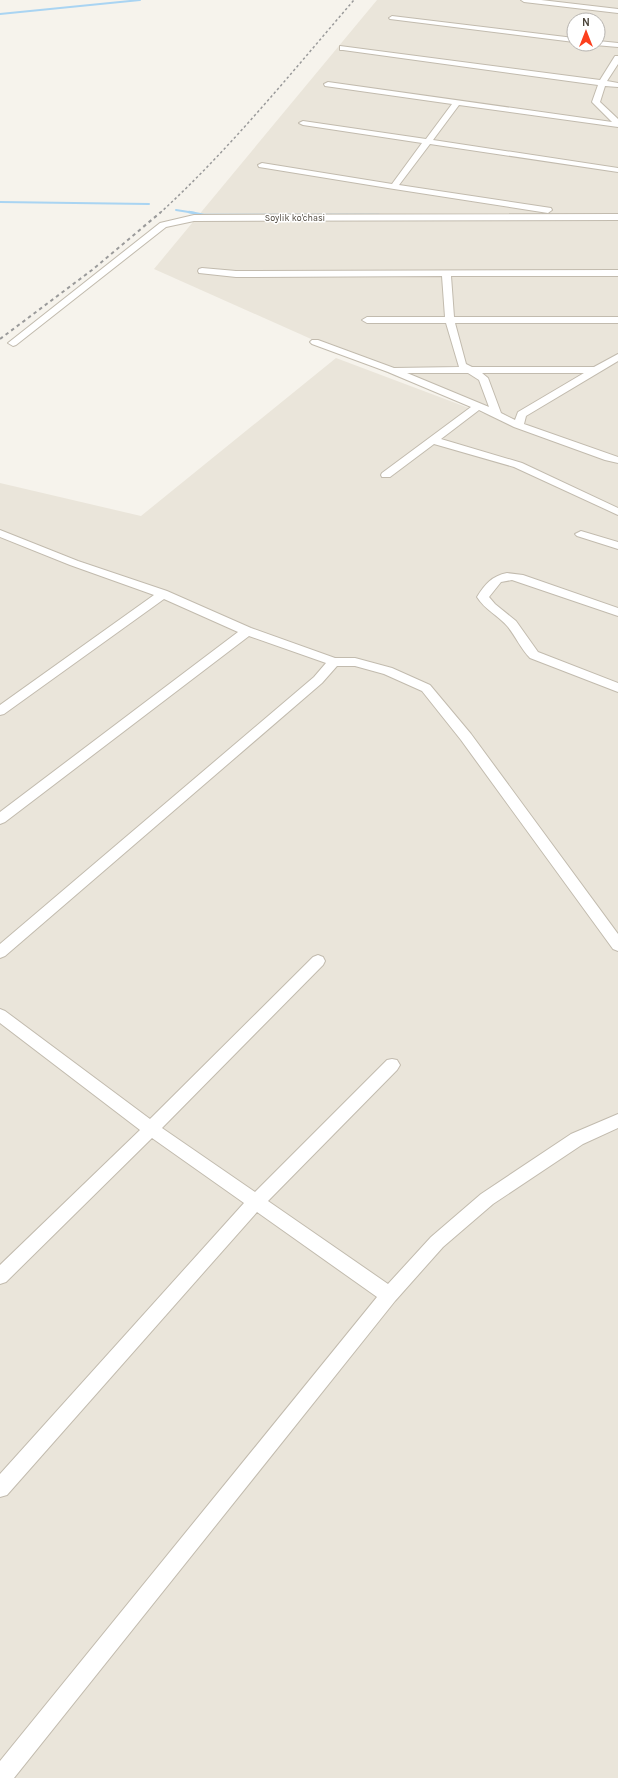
<svg xmlns="http://www.w3.org/2000/svg" width="618" height="1778" viewBox="0 0 618 1778" font-family="Karla,sans-serif">
  <style>
    .residential { fill: #eae5da; fill-rule: evenodd }
    .lines { fill: none; stroke-linecap: round; stroke-linejoin: round }
    .stream-far1 { stroke: #a9d4f2; stroke-width: 2 }
    .stream { stroke: #a9d4f2; stroke-width: 2.5 }
    .minor-casing { stroke: #c2bbae; stroke-width: 2 }
    .minor { fill: #fff; fill-rule: evenodd }
    .rail-far1 { stroke: #9a9a9a; stroke-width: 1.5; stroke-dasharray: 2.5 2.5; stroke-linecap: butt }
    .rail { stroke: #9a9a9a; stroke-width: 2; stroke-dasharray: 3.5 3.5; stroke-linecap: butt }
    .labels { text-anchor: middle; dominant-baseline: central; stroke-width: 3; stroke-linejoin: round; paint-order: stroke }
    .far-street-label { font-size: 9px; fill: #4b4439; stroke: #fff }
  </style>
  <rect width="100%" height="100%" fill="#f6f3ec"/>
  <path class="residential" d="M377,0H618V460L394,376L154,269ZM574,20H598V44H574Z
    M336,358L618,464V1778H0V483L141,516Z"/>
  <g class="lines">
    <path class="stream-far1" d="M0,14L140,0
      M0,202L149,204
      M176,210L195,213"/>
    <path class="stream" d="M189,212L204,215H379"/>
    <g class="minor-casing">
      <path id="minor" d="M521,0H541L618,9V13L524,2Z
        M392,16L574,38V42L390,19L389,18Z
        M598,41L618,43V47L595,45L598,44Z
        M340,46L600,80L615,56H618V64L607,81L618,83V87L605,86L600,102L618,119V127L459,105L433,140L618,168V172L430,144L399,185L551,208L552,210L548,213L394,189L259,167L258,165L262,163L392,184L422,143L303,125L299,123L303,121L426,139L452,104L325,86L324,84L328,82L612,122L592,102L598,85L343,50H340Z
        M618,214V220L194,221L166,227L16,345L13,346L8,343L160,223L194,215Z
        M202,268L236,271L618,270V276H451L454,317H618V323H455L466,364L472,367H594L618,354V361L526,416L524,424L618,457V463L605,460L514,427L479,410L441,439L522,463L618,508V515L514,467L434,444L390,477H382L381,475L382,473L471,407L388,372L312,344L310,342L312,340H318L394,368L459,367L446,323H367L362,320L367,317H445L442,276L236,277L199,273L198,271L199,269ZM407,373H468L479,380L489,407ZM482,373H584L518,412L515,420L501,413L488,378Z
        M0,530L78,561L167,591L251,628L335,658H355L392,668L430,685L471,734L618,934V951L613,949L461,740L422,691L384,674L355,666H337L322,683L5,956L0,958V944L314,677L326,663L249,636L5,822L0,824V812L238,632L164,599L4,714L0,715V705L154,595L70,565L0,537Z
        M581,531L618,542V549L577,536L575,534Z
        M507,573L523,575L618,608V616L512,580L501,582L489,597L495,604L516,621L538,652L618,683V692L530,658C521,649 516,637 508,627C499,616 485,610 477,597C485,584 492,576 507,573Z
        M318,955L323,957L325,961L323,965L162,1128L255,1192L387,1060L392,1059L397,1060L400,1065L397,1070L268,1201L388,1284L431,1237L481,1194L571,1134L618,1114V1128L583,1144L493,1204L443,1247L395,1301L14,1778H0V1761L377,1297L257,1212L7,1495L0,1497V1474L244,1203L152,1138L6,1282L0,1284V1265L140,1130L0,1023V1009L5,1011L150,1119L313,957Z"/>
    </g>
    <use href="#minor" class="minor"/>
    <path class="rail-far1" d="M160,213C231,148 291,73 354,0"/>
    <path class="rail" d="M0,339L92,270L161,212"/>
  </g>
  <g class="labels">
    <g class="far-street-label">
      <text x="295" y="218">Soylik ko'chasi</text>
    </g>
  </g>
  <g transform="translate(586 32)"><circle r="19" fill="#ffffff" stroke="#b7b4b0"/>
  <path d="M0-3L7 15L0 10L-7 15Z" fill="#fc3f1d"/>
  <text y="-6" font-size="11" font-weight="bold" text-anchor="middle" fill="#4b4439">N</text>
  </g>
</svg>
